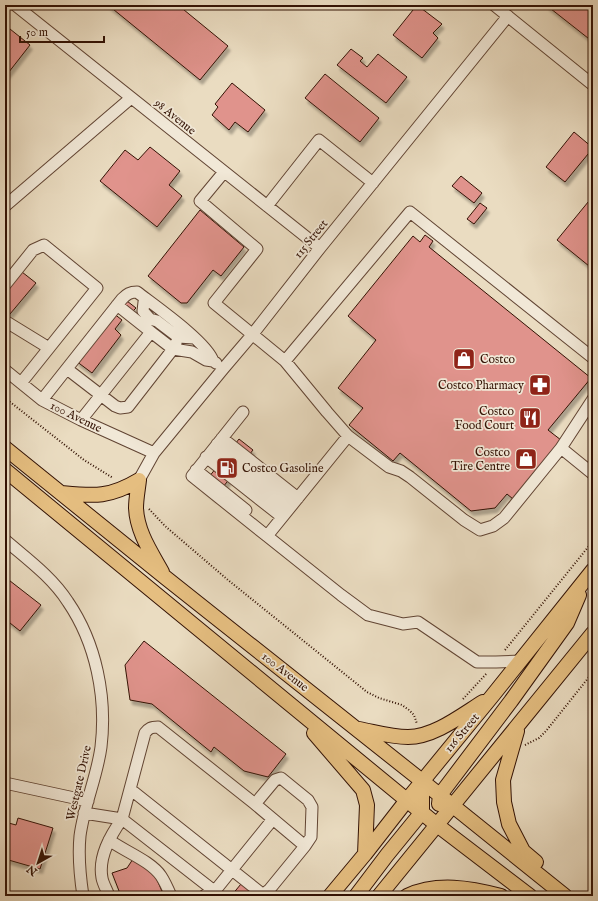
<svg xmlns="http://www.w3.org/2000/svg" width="598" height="901" viewBox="0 0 598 901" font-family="'IM FELL English',serif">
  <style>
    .building { fill: #e0938c; stroke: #331204; filter: url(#shadow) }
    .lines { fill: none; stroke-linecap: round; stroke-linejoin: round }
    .minor-casing { stroke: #614433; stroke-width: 13 }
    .major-casing { stroke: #331204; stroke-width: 16 }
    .path { stroke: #331204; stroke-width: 2; stroke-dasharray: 1 2; stroke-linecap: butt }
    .minor { stroke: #f1e8d7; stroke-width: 11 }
    .major { stroke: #e5be80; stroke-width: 14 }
    .labels { text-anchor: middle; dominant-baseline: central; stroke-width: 3.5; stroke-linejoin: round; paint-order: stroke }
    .street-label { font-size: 12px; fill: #331204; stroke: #f1e8d7 }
    .poi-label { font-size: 12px; fill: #331204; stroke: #f1e8d7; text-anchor: end }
  </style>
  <defs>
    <filter id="shadow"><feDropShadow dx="2.5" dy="4.5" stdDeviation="1" flood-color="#0004"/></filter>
  </defs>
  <rect width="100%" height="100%" fill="#eadcc1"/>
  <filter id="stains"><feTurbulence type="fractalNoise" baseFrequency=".005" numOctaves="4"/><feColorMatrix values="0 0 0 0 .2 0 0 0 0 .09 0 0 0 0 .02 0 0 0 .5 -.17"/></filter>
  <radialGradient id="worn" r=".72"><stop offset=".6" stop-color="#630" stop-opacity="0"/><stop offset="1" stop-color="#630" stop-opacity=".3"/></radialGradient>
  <path class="building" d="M108,5H178L228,46L200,80Z
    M417,5L442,24L433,33L438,38L422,58L393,35Z
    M546,5H593V42Z
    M5,25L30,45L5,77Z
    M351,49L363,58L360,61L367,67L378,54L407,77L386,103L337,65Z
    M325,74L379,118L360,142L305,98Z
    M232,83L265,110L248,132L235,122L229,130L212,115L218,107L215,104Z
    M574,132L593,148L565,182L546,167Z
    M150,147L180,171L169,185L182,196L157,227L100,181L125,150L138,160Z
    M461,176L482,193L474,203L452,186Z
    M593,196V262L589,266L557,240Z
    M480,203L487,208L474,224L467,219Z
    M200,210L244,247L221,276L213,270L187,303H181L148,276Z
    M425,235L433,241L429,247L591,378L548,430L561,440L513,499L507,494L495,508L471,511L400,453L393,461L349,425L363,408L338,388L376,340L348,316L413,236L420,242Z
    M22,272L36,283L10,314L5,310V293Z
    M127,301L136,308L133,311L124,304Z
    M113,313L122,320L115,329L121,335L92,373L76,361Z
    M239,439L253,450L214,498L201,487Z
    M5,577L41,605L20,631L5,619Z
    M144,641L286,754L268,777L244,771L214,747L211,752L152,704L130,700L125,665Z
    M18,818L53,828L40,869L5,859V822L16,825Z
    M133,859L155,875L164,896H121L112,873L127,868Z
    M241,884L256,896H231Z"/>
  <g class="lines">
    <g class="minor-casing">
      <path id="minor" d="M15,5L320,248
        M494,5L593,85
        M224,172L200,201L257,249L214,303L285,361L410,212L593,358
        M5,206L131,98
        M267,206L319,140L373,183
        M5,285L33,250L44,245L97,288L21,383
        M146,299L144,302L143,311L150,319L157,321L178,337L194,338
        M117,305L151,332
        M5,321L49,348
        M176,343L173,349L192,352L206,360L213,361L216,363
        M285,361L327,412L348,436L389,467L401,471L410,477L464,520L480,530L493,526L504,518L561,448L593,399
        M67,369L115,406L120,408L128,407L173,349L151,332L81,420
        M5,370L42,400L81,420L154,453
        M42,400L122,299C127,294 130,292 137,292C155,306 207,342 213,361
        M243,412L192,476L267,536
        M348,436L267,536L341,595L368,615L403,624L418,622L477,662H496L520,661
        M222,438L298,498
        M217,444L292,505
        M561,448L593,474
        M212,451L287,511
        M206,457L282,517
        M196,470L246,510
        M139,480L154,453L223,369L252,335L320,248L508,16
        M5,540C27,559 52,577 68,602C96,643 107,697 101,747C97,777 84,805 80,836C78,856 80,876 83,896
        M281,778L308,800L312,807L311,837L305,846L255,804L275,780Z
        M5,783L88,801
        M130,789L261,893H265L269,890L305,846
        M84,813L122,819L145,733C149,728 151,727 158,727L255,804
        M109,840C124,851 151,861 161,876C165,882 168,889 171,896
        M109,896C107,890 103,884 102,878C98,857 110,836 122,819L213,890
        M204,896L218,887L273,819"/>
    </g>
    <g class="major-casing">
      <path id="major" d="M5,448L166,578L422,781L565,896
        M5,470L437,825L530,896
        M139,480C138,489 136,499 136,508C137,532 151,552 162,572
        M61,493C94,496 109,498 139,480
        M359,729C375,732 391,737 408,737C434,737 462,715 483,702
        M517,731L503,780L504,802L509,824L523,851L536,862
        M314,733L363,790L367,805L365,854
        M439,804L440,795L511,701L567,623L579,595
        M330,896L365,854L407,800L493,695L593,570
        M356,896L387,855L422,812V781
        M379,896L593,633
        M407,896C437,882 470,888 501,896"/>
    </g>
    <path class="path" d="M5,398L84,460L113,478
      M149,509L165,526L228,580L367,692L379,698L402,705L409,710L414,715L417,724
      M505,650L593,541
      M463,699L487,673
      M525,745L539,738L546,731L593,672"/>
    <use href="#minor" class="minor"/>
    <use href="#major" class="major"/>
  </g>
  <defs>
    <g id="shop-square" transform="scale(1.15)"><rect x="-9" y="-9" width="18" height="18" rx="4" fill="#8f2418" stroke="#f1e8d7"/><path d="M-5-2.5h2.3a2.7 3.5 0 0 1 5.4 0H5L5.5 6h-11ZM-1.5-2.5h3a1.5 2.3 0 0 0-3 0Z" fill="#fff"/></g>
    <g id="pharmacy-square" transform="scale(1.15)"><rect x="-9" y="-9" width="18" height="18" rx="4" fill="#8f2418" stroke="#f1e8d7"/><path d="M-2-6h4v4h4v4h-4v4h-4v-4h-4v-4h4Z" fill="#fff"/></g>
    <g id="restaurant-square" transform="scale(1.15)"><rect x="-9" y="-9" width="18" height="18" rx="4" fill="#8f2418" stroke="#f1e8d7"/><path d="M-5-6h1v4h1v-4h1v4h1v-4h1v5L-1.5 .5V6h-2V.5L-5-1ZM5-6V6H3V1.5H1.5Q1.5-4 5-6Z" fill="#fff"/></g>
    <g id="fuel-square" transform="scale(1.15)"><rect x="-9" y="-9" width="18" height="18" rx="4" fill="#8f2418" stroke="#f1e8d7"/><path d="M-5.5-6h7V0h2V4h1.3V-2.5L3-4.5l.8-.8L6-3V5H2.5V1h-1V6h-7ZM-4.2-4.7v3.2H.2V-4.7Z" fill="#fff"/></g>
  </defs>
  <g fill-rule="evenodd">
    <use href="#shop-square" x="464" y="359"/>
    <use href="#pharmacy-square" x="540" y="385"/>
    <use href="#restaurant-square" x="530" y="418"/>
    <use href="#shop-square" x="526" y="459"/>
    <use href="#fuel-square" x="227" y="468"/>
  </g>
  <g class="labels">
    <g class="street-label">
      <text transform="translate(175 117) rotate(39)">98 Avenue</text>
      <text transform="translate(311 239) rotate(-51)">115 Street</text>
      <text transform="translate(76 417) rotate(26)">100 Avenue</text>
      <text transform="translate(285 672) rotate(38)">100 Avenue</text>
      <text transform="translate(462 733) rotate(-50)">116 Street</text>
      <text transform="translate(79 783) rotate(-77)">Westgate Drive</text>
    </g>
    <g class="poi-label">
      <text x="480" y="359" text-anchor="start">Costco</text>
      <text x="524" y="385">Costco Pharmacy</text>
      <text x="514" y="411">Costco<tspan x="514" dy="14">Food Court</tspan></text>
      <text x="510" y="452">Costco<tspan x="510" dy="14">Tire Centre</tspan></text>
      <text x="242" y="468" text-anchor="start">Costco Gasoline</text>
    </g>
  </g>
  <rect width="598" height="901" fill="none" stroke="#eadcc1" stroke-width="20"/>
  <rect x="6" y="6" width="586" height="889" fill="none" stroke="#331204" stroke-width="2"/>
  <rect x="10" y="10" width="578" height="881" fill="none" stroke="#331204"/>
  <g transform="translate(38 863) rotate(219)" stroke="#f1e8d7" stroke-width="3" paint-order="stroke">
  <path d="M0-3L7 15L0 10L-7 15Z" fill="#331204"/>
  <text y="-6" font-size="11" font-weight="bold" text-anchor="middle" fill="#331204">N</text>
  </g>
  <path d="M20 36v6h84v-6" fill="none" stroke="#331204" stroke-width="2"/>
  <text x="26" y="36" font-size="12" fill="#331204" stroke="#f1e8d7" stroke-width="3" paint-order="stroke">50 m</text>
  <rect width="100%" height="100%" filter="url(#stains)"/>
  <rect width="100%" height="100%" fill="url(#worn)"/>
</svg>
